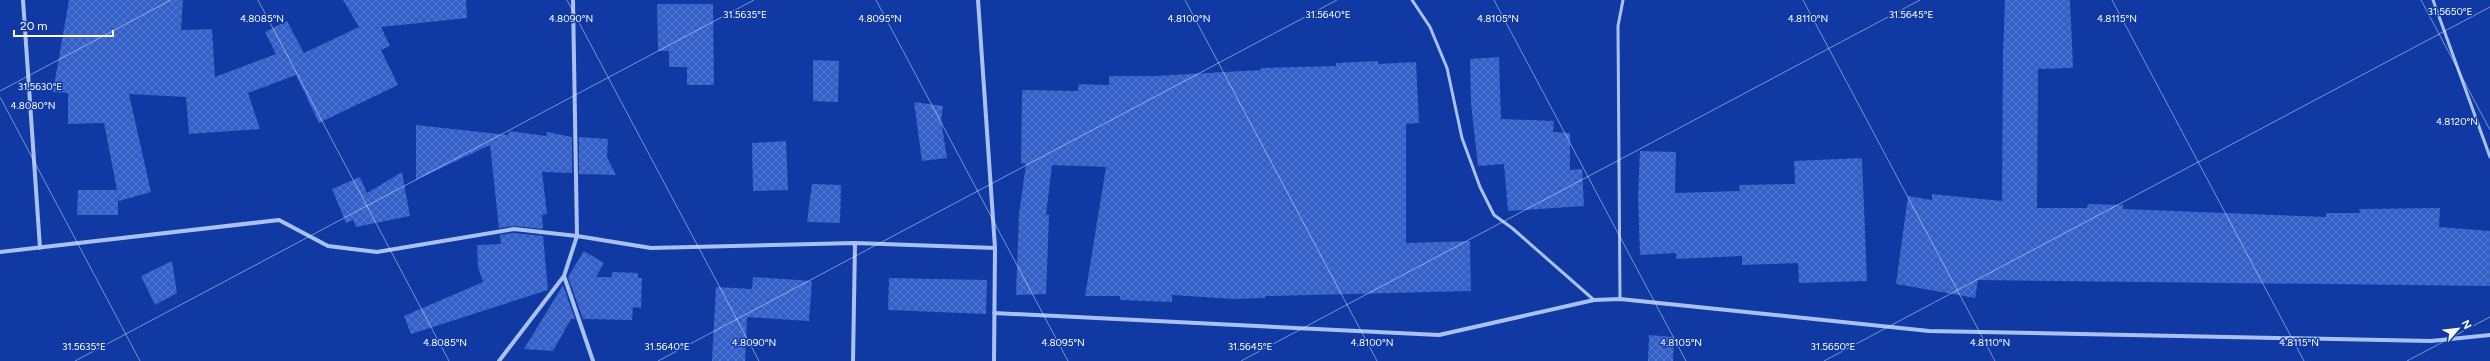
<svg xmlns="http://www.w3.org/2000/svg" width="2490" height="361" viewBox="0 0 2490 361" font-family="Figtree,sans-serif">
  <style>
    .building { fill: url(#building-cross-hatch) }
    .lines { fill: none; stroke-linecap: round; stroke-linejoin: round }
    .service { stroke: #aac1f6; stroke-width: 3 }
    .minor { stroke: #aac1f6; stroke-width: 4 }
    .ticks { fill: none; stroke: #fff; stroke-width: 1; stroke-opacity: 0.45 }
    .ticks-label { font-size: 10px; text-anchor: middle; fill: #fff; stroke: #1039a3; stroke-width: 3; stroke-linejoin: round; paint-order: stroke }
  </style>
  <defs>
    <pattern id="building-cross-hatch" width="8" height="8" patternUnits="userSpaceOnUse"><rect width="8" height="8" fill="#3460c8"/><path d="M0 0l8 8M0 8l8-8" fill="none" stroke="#5278d0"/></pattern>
  </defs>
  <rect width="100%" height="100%" fill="#1039a3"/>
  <path class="building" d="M69,0H183L181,30L212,29L215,77L276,54L265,32L287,21L304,53L359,27L343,0H466L467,18L381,27L390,46L381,50L398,85L319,123L296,75L248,93L260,129L189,134L186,97L129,94L151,192L119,201L118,197V215H77L78,190H117L104,123L68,124V93L53,92Z
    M2005,0H2070L2073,68L2038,69L2037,208H2087L2088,204L2123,205V209L2326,217V213H2360L2359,209L2440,208L2439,227L2490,231V286L1978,280L1975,298L1896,284L1908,196L1932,200V194L2002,201L2003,52Z
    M657,4H713L714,85H687V67H669V51H658Z
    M1499,57L1501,119L1554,121L1553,132L1570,133V170L1582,169L1584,206L1508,211L1504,164L1478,166L1471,103L1470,59Z
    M813,60L839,61L838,102L813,101Z
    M1378,61V64L1416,62L1419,123L1406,124V243L1470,241L1471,291L1265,296V298L1234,299L1172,295V302L1120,300V296H1085L1106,167L1052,165L1046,215H1049L1046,294L1016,295L1019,214L1026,164L1021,163L1022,90L1078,91L1079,84L1109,85V76H1154L1261,70V68L1336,66V63Z
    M914,102L943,106L941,120L947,158L922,161Z
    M416,125L508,135L509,131L546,136L547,132L572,137V173L542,172L547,214L542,215L543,229L514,226L499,228L490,145L416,180Z
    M579,137L608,139L607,157L616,175L579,174Z
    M786,141L788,190L753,191L752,143Z
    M1640,151L1676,152L1675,193L1740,191L1739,185L1795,184L1794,161L1862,158L1867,281L1799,283L1798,263L1742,265V256L1676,259V253L1640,255L1638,197Z
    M402,172L410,216L356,227L353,220L346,223L332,189L360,177L367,193Z
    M812,184L841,185L840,223L807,222Z
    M514,233L543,236L548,290L411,334L404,316L483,282L478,267L477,245L501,244L500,235Z
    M584,251L604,263L596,277H612V272L638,273V278H642L641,308L633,307L632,320L583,319L568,277Z
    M172,261L177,293L155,305L141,276Z
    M753,277L812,281L809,321L747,317L745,361H712L716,287L752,289Z
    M889,278L987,280L986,314L888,310Z
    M563,285L575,319H571L553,351L524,349Z
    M1649,335L1674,337L1673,361H1648Z"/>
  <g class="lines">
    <path class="service" d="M1412,0L1430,27L1447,68L1462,138L1480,187L1494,215L1512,228L1594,300
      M2433,0L2490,157
      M1620,299L1618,26L1623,0"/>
    <path class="minor" d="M23,0L40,248
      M978,0L995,248
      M0,252L279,220L328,246L377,252L514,229L577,236L651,248L855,243L995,248L994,361
      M564,276L593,361
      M994,313L1439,335L1594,300L1620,299L1929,331L2431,341L2490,335
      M499,361L564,276L577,236L573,0
      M853,361L855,243"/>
  </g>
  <path class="ticks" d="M258,0L449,361M567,0L759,361M876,0L1068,361M1185,0L1377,361M1494,0L1686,361M1803,0L1995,361M2112,0L2304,361M2421,0L2490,130M0,91L171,0M0,97L140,361M75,361L754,0M658,361L1337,0M1241,361L1920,0M1824,361L2490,7M2407,361L2490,317"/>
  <g class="ticks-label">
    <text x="2450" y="15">31.5650°E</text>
    <text x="745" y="18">31.5635°E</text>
    <text x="1328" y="18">31.5640°E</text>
    <text x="1911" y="18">31.5645°E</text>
    <text x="262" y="22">4.8085°N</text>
    <text x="571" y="22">4.8090°N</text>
    <text x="880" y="22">4.8095°N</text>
    <text x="1189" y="22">4.8100°N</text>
    <text x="1498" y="22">4.8105°N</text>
    <text x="1808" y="22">4.8110°N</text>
    <text x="2117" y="22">4.8115°N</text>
    <text x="40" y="90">31.5630°E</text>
    <text x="33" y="109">4.8080°N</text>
    <text x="2457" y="125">4.8120°N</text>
    <text x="445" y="346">4.8085°N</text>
    <text x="754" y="346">4.8090°N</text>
    <text x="1063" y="346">4.8095°N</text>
    <text x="1372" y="346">4.8100°N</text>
    <text x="1681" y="346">4.8105°N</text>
    <text x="1990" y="346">4.8110°N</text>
    <text x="2299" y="346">4.8115°N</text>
    <text x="84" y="350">31.5635°E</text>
    <text x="667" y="350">31.5640°E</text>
    <text x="1250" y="350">31.5645°E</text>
    <text x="1833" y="350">31.5650°E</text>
  </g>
  <g transform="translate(2458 329) rotate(62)" stroke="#1039a3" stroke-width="3" paint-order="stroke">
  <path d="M0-3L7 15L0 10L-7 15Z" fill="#ffffff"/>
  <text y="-6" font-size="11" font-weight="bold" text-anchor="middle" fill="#ffffff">N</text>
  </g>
  <path d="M14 30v6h99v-6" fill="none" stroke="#ffffff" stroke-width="2"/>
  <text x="20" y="30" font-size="12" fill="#ffffff" stroke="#1039a3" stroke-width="3" paint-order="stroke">20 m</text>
</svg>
